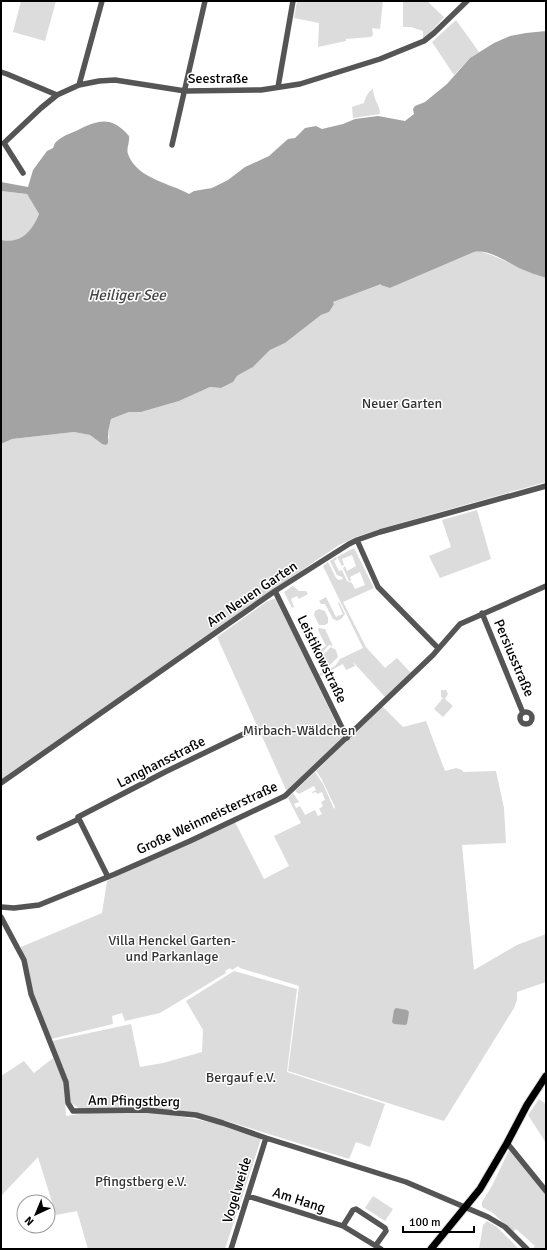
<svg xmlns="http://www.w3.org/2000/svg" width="547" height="1250" viewBox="0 0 547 1250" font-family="Signika,sans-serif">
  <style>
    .green { fill: #dcdcdc }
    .water { fill: #a3a3a3 }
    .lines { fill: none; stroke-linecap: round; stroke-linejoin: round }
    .major-casing { stroke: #dbdbdb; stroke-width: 9 }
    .minor { stroke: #555; stroke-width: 5.5 }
    .major { stroke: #000; stroke-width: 7 }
    .labels { text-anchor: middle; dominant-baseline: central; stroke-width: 3; stroke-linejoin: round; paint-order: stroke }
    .street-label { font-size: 14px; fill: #000; stroke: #fff }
    .park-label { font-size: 14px; fill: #333; stroke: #fff }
    .water-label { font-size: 15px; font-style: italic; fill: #444; stroke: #fff }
  </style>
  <rect width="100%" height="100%" fill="#fff"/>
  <path class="green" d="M21,1H56L45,41L13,32Z
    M297,1H383L380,29L372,28L373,35L371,37L346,39V41L318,47L319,23L294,18Z
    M403,1H427L444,17L430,33L423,38V31L411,27H403Z
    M456,20L479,52L470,58L454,75L432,42Z
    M373,89C373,99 380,105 380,114L353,118L352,107L364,103C365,99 368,91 373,89Z
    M1,191L27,194L39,214C32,231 21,244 1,240Z
    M479,251C503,258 523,271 546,278V482L383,528L356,537L339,545L274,589L1,782V444L12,439L74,432L90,435L102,444L109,438L108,432L111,419L129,412H141L179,401L210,387L221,388L233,382L237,376L242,373L253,367L270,350L285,343L321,315L329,312L333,302L381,283L390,288L474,252Z
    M477,510L491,559L440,578L429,556L451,547L442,520Z
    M354,548L374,588L343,602L366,647L385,668L397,658L411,673L386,698L353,662L355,666L346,670L343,664L320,676L319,674L335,666L340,659L363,648L323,566L328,562L336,578L339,580L343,579L342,577L337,575L330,561L336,557L337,559L334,561L339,571L342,570L347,581L352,583L355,589L365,585L360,572L350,577L351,581H349L343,568L345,566L347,571L356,566L352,555L342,559L344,565L342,566L337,557Z
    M293,586L299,591H306L308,594L299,599L297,596L291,599L294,607L292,608L284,592Z
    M326,597L336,617L343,614L338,603L339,602L345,614L341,619L337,621L333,619L325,604H321L319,601Z
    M276,598L343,738L288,794L217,637L266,602Z
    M319,609L325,611L328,618V623L325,625H319L314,615L315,611Z
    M319,628L325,629L333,646L329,645L323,652L316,654L313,651L307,640L312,637L313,640L310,642L315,652L326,646L318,630Z
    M331,647L336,650L338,657C337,658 331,664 330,665C323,669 317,664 317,657L318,654H324Z
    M441,690H446L448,694L445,699L453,706L443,717L434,709L443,698L441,697Z
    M382,706L403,727L426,721L445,771L456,768L462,770L463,772L496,771L504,808L506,843L462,845L474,970L517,945L546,934V982L517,992V1000L514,1008L444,1121L288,1071L299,986L240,968L238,966L232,970L230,968L225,971L226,973L160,1013L125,1021L122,1013L112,1016L113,1024L51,1039L32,994L21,947L102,913L107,881L235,822L264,879L289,866L274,836L301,823L288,798L293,793L299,802L294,804L296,808L300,806L305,815L315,810L318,816L322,814L319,809L323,806L321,802L325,800L322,792L317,794L316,792L312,793V792L316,790L314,786L299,794L295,791L315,772L323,784L334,809L335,807L321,778L316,771Z
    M234,971L297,989L287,1072L385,1104L370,1147L356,1142L349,1159L227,1121L188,1112L80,1109L70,1102L68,1079L52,1041L131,1024L140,1067L163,1063L202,1052L203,1030L186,1001Z
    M53,1058L64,1083L66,1116C116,1107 171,1112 221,1125C234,1128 248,1134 261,1139L225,1249H88L77,1211L56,1215L38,1157L1,1196V1076L24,1061L34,1073Z
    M539,1099L546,1104V1143L528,1115Z
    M511,1146L546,1191V1249H532L535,1246L516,1229L513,1232L493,1213L482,1207V1202L492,1186Z
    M373,1196L393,1209L385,1221L365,1208Z
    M487,1221L497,1227L517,1247L516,1249H479L483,1225Z"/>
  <path class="water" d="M546,31V278C537,275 528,272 519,268C505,261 489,249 474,252L390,288L381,285V284L333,302L334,304L329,312L321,315L285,343L270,350L253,367L242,373L237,376L233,382L221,388L210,387L179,401L141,412H129L111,419L108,432V443L106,445L102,444L90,435L74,432L12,439L1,444V240C21,244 32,231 39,214L27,194L1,191V182L28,187L33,170L47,151L53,148L55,143L57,141C64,135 72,133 80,129C101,119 112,117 129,136C130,142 126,149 128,154C137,179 170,183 189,194L194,191L212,188L228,180L245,167L269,156L288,139L295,138L305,128L316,126L322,129L343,124L355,119L378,116L405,121L414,114L413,109L415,106L425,102L447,84L470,58L494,43L510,36L526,33Z
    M396,1008L407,1010L409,1012L407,1024L405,1025L394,1024L392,1022L394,1010Z"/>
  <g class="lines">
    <g class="major-casing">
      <path id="major" d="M431,1249L480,1189L507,1143L527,1105L546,1076"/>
    </g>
    <path class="minor" d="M1,72L7,74L57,95
      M79,85L102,1
      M278,87L293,1
      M4,143L41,108L57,95L79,85L99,81L115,80L185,91L261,90L300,84L380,59L424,41L434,33L467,1
      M4,143L23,173
      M172,145L205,1
      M357,540L378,587L438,648
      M275,591L347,738
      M482,613L523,713
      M520 718a6 6 0 1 1 12 0a6 6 0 1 1-12 0Z
      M1,783L275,591L349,544L357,540L380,532L546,486
      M39,838L79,819
      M108,877L78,817L165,772L256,728
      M1,907L14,908L39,905L115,874L190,841L285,796L433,655L460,624L546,586
      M1,917L24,960L31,994L66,1082L68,1103L73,1111L145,1110L196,1115L223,1123L266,1138L406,1182L488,1217L505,1227L527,1249
      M507,1143L546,1191
      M248,1196L343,1226L381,1249
      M343,1226L353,1210L356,1209L385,1228L386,1231L376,1245
      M231,1249L266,1138"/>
    <use href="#major" class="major"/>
  </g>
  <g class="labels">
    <g class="street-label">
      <text x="218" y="78">Seestraße</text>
      <text transform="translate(252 594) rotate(-34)">Am Neuen Garten</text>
      <text transform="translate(514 658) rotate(67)">Persiusstraße</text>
      <text transform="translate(322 659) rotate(64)">Leistikowstraße</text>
      <text transform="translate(161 762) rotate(-27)">Langhansstraße</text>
      <text transform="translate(207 818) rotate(-25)">Große Weinmeisterstraße</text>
      <text transform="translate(134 1101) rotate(1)">Am Pfingstberg</text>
      <text transform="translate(237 1190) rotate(-73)">Vogelweide</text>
      <text transform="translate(299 1200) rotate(18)">Am Hang</text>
    </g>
    <g class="park-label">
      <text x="402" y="403">Neuer Garten</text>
      <text x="299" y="730">Mirbach-Wäldchen</text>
      <text x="172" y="940">Villa Henckel Garten-<tspan x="172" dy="16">und Parkanlage</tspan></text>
      <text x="241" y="1077">Bergauf e.V.</text>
      <text x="141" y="1181">Pfingstberg e.V.</text>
    </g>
    <g class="water-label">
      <text x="127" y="295">Heiliger See</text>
    </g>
  </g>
  <rect width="547" height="1250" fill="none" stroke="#000000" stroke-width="4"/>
  <g transform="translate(36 1214) rotate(224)"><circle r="19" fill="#ffffff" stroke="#999999"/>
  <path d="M0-3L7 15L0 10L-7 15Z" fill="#000000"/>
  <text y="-6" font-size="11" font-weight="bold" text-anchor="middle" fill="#000000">N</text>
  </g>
  <path d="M403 1226v6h71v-6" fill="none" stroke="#000000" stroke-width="2"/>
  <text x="409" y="1226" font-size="12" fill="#000000" stroke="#ffffff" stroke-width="3" paint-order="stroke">100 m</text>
</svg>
